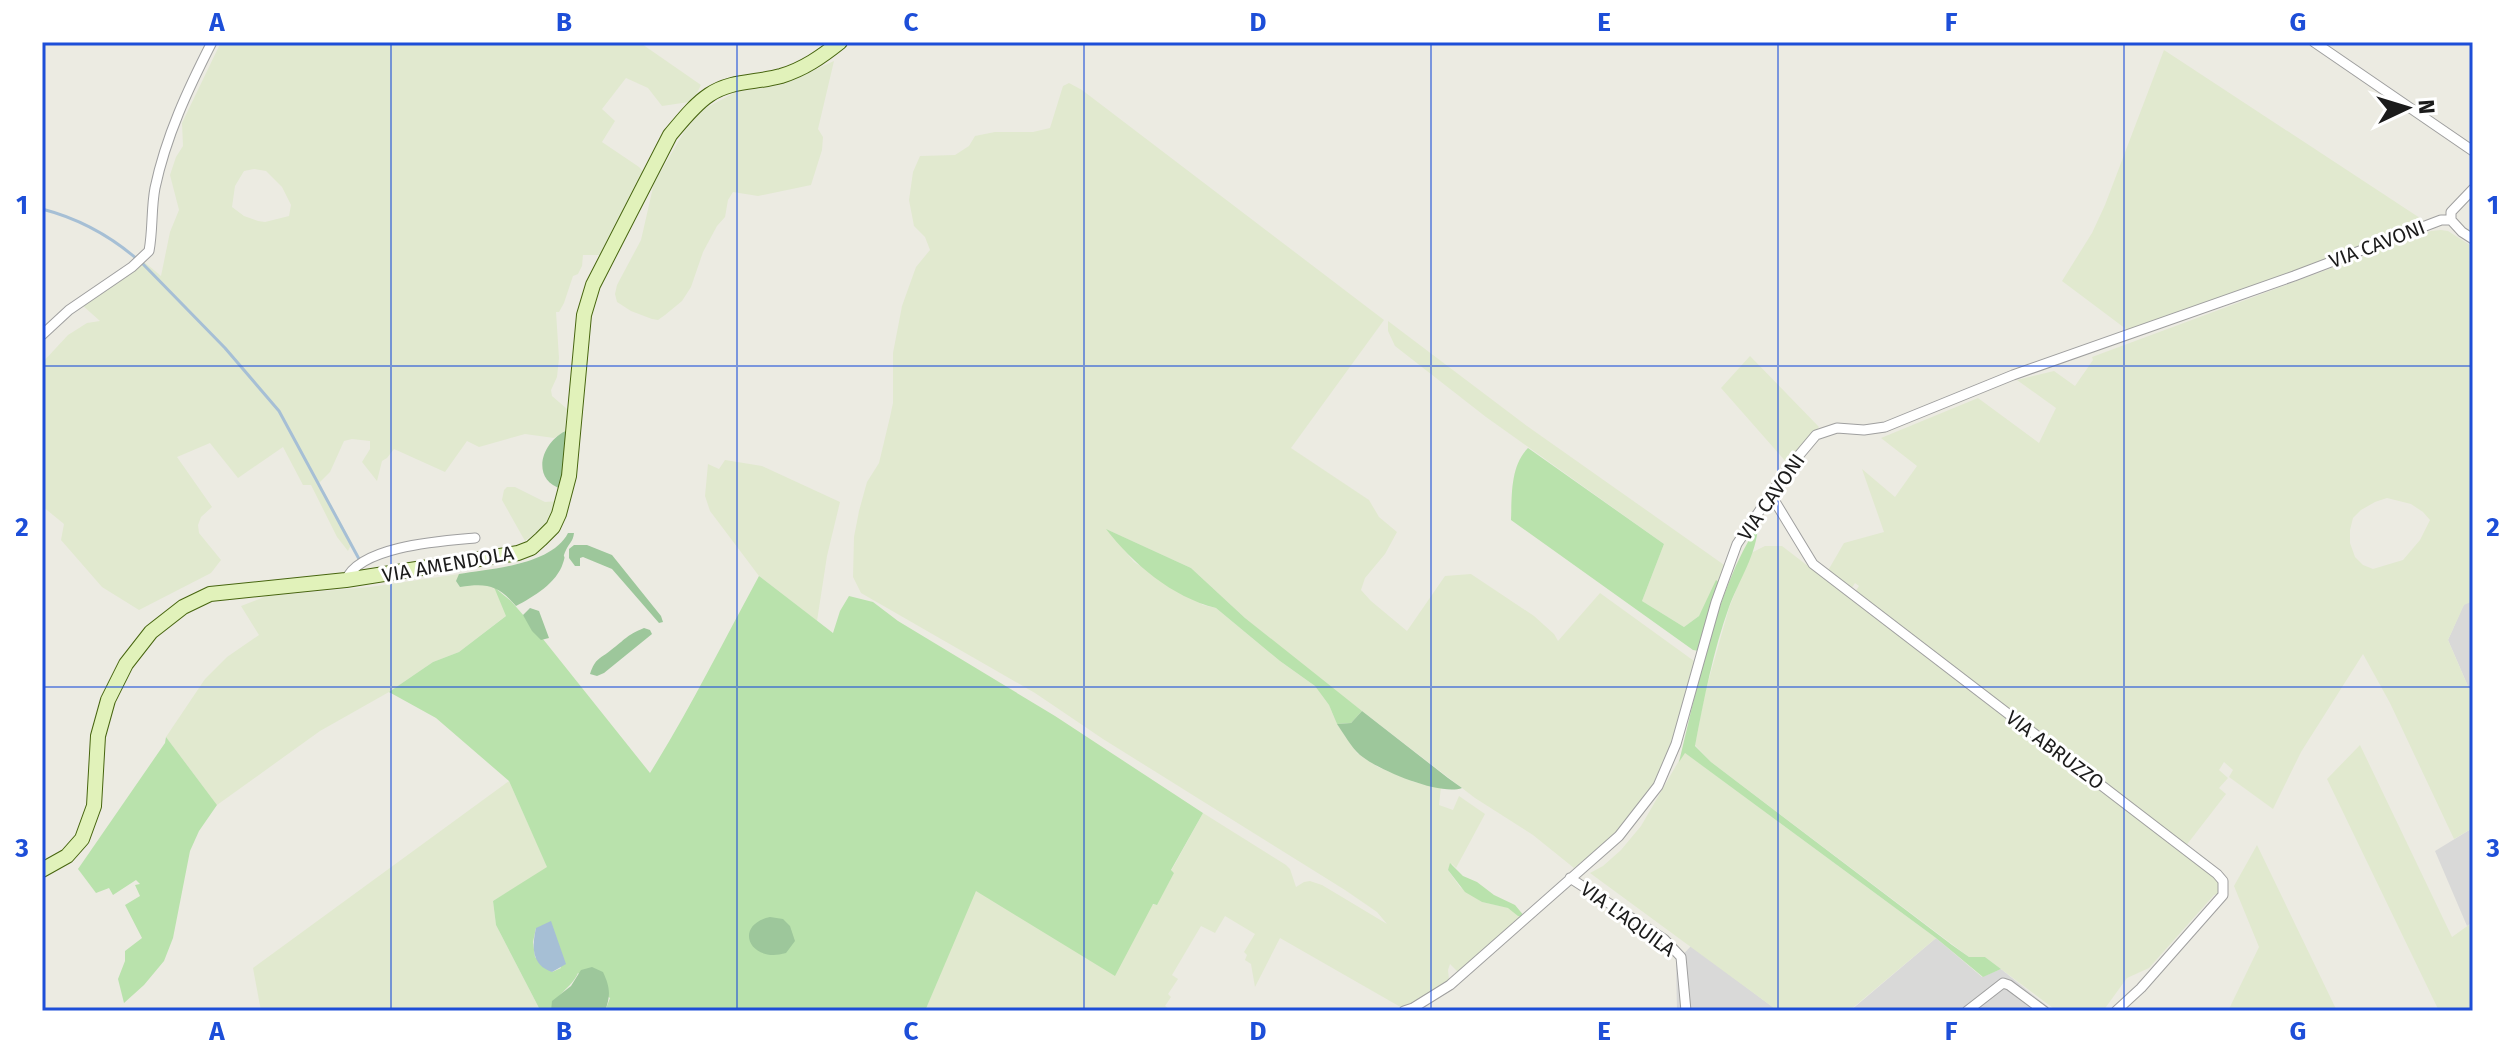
<svg xmlns="http://www.w3.org/2000/svg" width="2515" height="1053" viewBox="0 0 2515 1053" font-family="'Fira Sans',sans-serif">
  <style>
    .residential { fill: #d9d9d8 }
    .farmland { fill: #e1e9cf; fill-rule: evenodd }
    .grass { fill: #b9e2ac; fill-rule: evenodd }
    .forest { fill: #9dc79b }
    .water { fill: #a6bfd5 }
    .lines { fill: none; stroke-linecap: round; stroke-linejoin: round }
    .stream { stroke: #a6bfd5; stroke-width: 3 }
    .street-casing { stroke: #9f9f9f; stroke-width: 11 }
    .secondary-casing { stroke: #47650f; stroke-width: 16 }
    .street { stroke: #fff; stroke-width: 9 }
    .secondary { stroke: #e1f2ba; stroke-width: 14 }
    .grid { fill: none; stroke: #1d4ed8; stroke-width: 2; stroke-opacity: 0.55 }
    .labels { text-anchor: middle; dominant-baseline: central; stroke-width: 6; stroke-linejoin: round; paint-order: stroke }
    .street-label { font-size: 20px; fill: #1b1b1b; stroke: #fff }
    .neatline { fill: none; stroke: #1d4ed8; stroke-width: 3 }
    .grid-label { font-size: 26px; text-anchor: middle; font-weight: bold; fill: #1d4ed8 }
  </style>
  <rect width="100%" height="100%" fill="#ecebe2"/>
  <path class="residential" d="M2473,601V698L2448,640L2464,604Z
    M2471,829L2473,922L2467,926L2435,851Z
    M1936,938L1982,977L2001,969L2053,1011H1850Z
    M1691,946L1778,1011H1677L1676,962Z"/>
  <path class="farmland" d="M221,42H639L701,85L697,93L689,102L662,106L648,88L626,78L602,109L615,121L602,142L639,167L645,174L602,255H583L582,266L578,274L573,276L564,303L559,312H556L559,358L557,377L551,390L552,396L567,409L568,430L554,438L525,434L479,447L467,441L445,472L394,449L387,458L382,461L377,481L362,462L370,449V441L352,439L344,441L330,472L319,483L352,543L348,551L337,537L311,485H303L283,447L238,478L210,443L177,457L212,507L201,517L198,525L199,533L221,560L211,573L139,610L102,587L61,540L64,524L42,506V363L68,335L87,323L100,321L82,305L143,261L161,276L170,232L179,210L170,175L176,157L183,146L182,123ZM254,169L266,171L282,187L291,205L289,216L265,222L258,221L244,216L232,207L235,186L244,171Z
    M2164,50L2426,222L2130,332L2062,281L2092,233L2105,205Z
    M834,61L818,129L823,137L822,150L811,185L758,196L733,192L728,200L725,217L717,226L703,252L691,287L682,301L665,315L658,320L652,319L631,311L617,302L615,294L617,285L641,240L654,183L684,132L702,110L736,92L781,85Z
    M1069,83L1082,90L1384,320L1291,448L1369,500L1379,517L1397,532L1385,554L1365,578L1361,590L1371,601L1407,631L1445,576L1471,574L1534,616L1554,634L1558,641L1600,593L1694,661L1673,744L1655,785L1624,827L1574,868L1533,835L1475,798L1310,671L1245,618L1191,568L1108,530L1134,562L1203,605L1216,608L1280,661L1315,686L1329,705L1337,724L1357,753L1378,767L1414,782L1441,787L1439,805L1453,810L1459,796L1485,814L1456,868L1452,864L1448,870L1460,887L1482,902L1509,908L1521,917L1460,974L1450,964L1448,970L1449,980L1445,987L1404,1009L1280,938L1255,987L1251,964L1245,960L1247,955L1244,952L1255,934L1225,916L1215,933L1201,926L1172,975L1178,979L1168,994L1171,997L1165,1006L1172,1011H925L975,890L1156,905L1174,873L1171,871L1203,813L1286,865L1290,869L1296,887L1304,882L1310,881L1322,885L1387,924L1377,912L1345,890L1103,739L1035,693L861,593L853,577L854,537L859,511L867,482L879,463L890,417L893,403V353L902,306L916,267L930,250L925,237L914,226L909,200L913,172L920,156L955,155L969,146L975,136L995,132H1033L1050,128L1063,86Z
    M2441,230L2448,231L2473,247V601L2464,605L2448,640L2473,698V833L2471,829L2454,839L2390,703L2363,654L2301,752L2273,809L2229,777L2233,770L2224,762L2219,770L2228,778L2219,788L2226,794L2185,847L1853,595L1859,586L1855,583L1849,592L1826,574L1844,543L1884,532L1862,469L1895,497L1917,466L1881,438L1978,398L2039,443L2056,408L2017,380L2054,371L2075,386L2093,360L2092,357L2431,231ZM2387,498L2411,504L2423,512L2430,520L2420,540L2403,560L2373,569L2363,565L2355,557L2350,543V530L2353,518L2361,510L2375,502Z
    M1388,321L1527,426L1727,567L1699,616L1684,627L1642,601L1664,544L1486,417L1395,346L1388,331Z
    M1750,356L1819,427L1788,464L1721,388Z
    M725,460L762,466L840,502L827,556L817,621L759,576L710,511L705,496L708,464L719,469Z
    M507,487H515L545,502L558,501L547,524L525,541L502,500L504,490Z
    M1765,546H1782L2091,784L2217,875L2222,889L2218,894L2214,895L2149,968L2127,978L2103,1011H2057L1985,957H1969L1711,762L1695,745L1705,693L1729,608L1751,553Z
    M487,570L507,615L459,652L433,662L389,692L320,731L217,805L166,737L205,679L227,657L259,635L241,606L267,596L370,587Z
    M2360,745L2452,937L2473,922V1011H2439L2327,779Z
    M1684,752L1936,938L1849,1011H1778L1590,873L1603,866L1621,850L1641,826Z
    M509,781L548,868L493,901L496,925L539,1008L532,1011H261L253,968Z
    M2257,845L2337,1011H2228L2259,947L2234,886Z"/>
  <path class="grass" d="M1528,448L1664,544L1642,601L1684,627L1699,616L1716,580L1721,584L1699,651L1693,650L1511,520C1512,496 1510,466 1528,448Z
    M1758,525C1757,554 1739,580 1729,607C1713,651 1704,699 1695,746L1711,762L1952,945L1969,957H1985L2001,969L1983,977L1936,938L1685,753L1679,762C1698,686 1715,591 1758,525Z
    M1106,529L1191,568L1245,618L1362,711L1351,723L1337,724L1329,705L1315,686L1280,661L1216,608C1172,597 1133,564 1106,529Z
    M759,576L833,633L840,611L849,596L873,602L898,621L1055,716L1203,813L1171,870L1174,873L1157,905L1153,904L1115,976L976,891L925,1011H605L610,998L578,973C571,989 555,994 551,1011H532L539,1008L496,925L493,901L547,867L509,781L436,718L389,692L433,662L459,652L506,616L494,587L511,601L531,624L650,773C690,709 723,642 759,576ZM536,928L561,968L552,972L535,957L533,942Z
    M166,737L217,805L199,831L190,851L173,938L164,961L144,985L124,1003L118,979L125,961V951L142,938L125,905L140,896L135,885L140,884L136,880L113,895L109,888L96,893L78,869L165,743Z
    M1450,863L1463,876L1477,882L1494,895L1515,905L1525,917L1518,916L1508,908L1482,902L1465,892L1448,870Z"/>
  <path class="forest" d="M568,430L562,489C529,479 542,440 568,430Z
    M568,533H574C573,542 569,543 566,550C561,561 567,552 563,563C557,583 533,597 516,606C498,585 487,583 460,587L456,581L459,574C490,569 552,565 568,533Z
    M574,545H587L612,555L661,616L663,622L659,623L612,569L583,557L580,558V566H575L569,558V549Z
    M530,608L539,611L549,638L541,640L532,631L523,615Z
    M644,628L650,630L652,634L604,673L597,676L590,674C596,657 599,660 611,650C626,639 625,636 644,628Z
    M1362,711L1448,778L1462,788C1440,796 1378,770 1360,755C1351,747 1344,734 1337,724L1351,723Z
    M770,917L783,919L790,926L795,941L786,953C749,964 733,925 770,917Z
    M592,967L603,972C610,987 611,995 605,1011H551L552,1001L571,986L581,970Z"/>
  <path class="water" d="M551,921L566,964L552,972C531,965 532,946 536,928Z"/>
  <g class="lines">
    <path class="stream" d="M42,209C77,218 109,235 137,259
      M142,263L225,348L279,411L359,559"/>
    <g class="street-casing">
      <path id="street" d="M2314,42L2473,151
        M2451,220V212L2473,189
        M2451,220L2462,232L2473,239
        M42,335L69,310L132,267L149,251C153,230 151,209 155,188C166,136 188,89 212,42
        M1771,495L1813,564L2217,874L2223,881V895L2141,988L2116,1011
        M346,580C360,546 441,541 475,538
        M1570,878L1664,939L1681,957L1686,1011
        M1404,1011L1413,1008L1450,985L1619,836L1658,786L1676,744L1716,602L1737,544L1790,466L1816,435L1837,428L1864,430L1885,427L2013,375L2294,276L2441,220H2451
        M1967,1011L2003,983L2009,985L2044,1011"/>
    </g>
    <g class="secondary-casing">
      <path id="secondary" d="M42,870L67,856L82,839L94,806L98,736L108,700L126,664L151,632L183,607L210,594L346,580L518,553L531,548L541,539L553,527L559,514L569,476L584,315L593,285L670,135C682,121 694,105 709,95C731,80 756,83 781,76C804,69 821,57 840,42"/>
    </g>
    <use href="#street" class="street"/>
    <use href="#secondary" class="secondary"/>
  </g>
  <path class="grid" d="M391,42V1011M737,42V1011M1084,42V1011M1431,42V1011M1778,42V1011M2124,42V1011M42,366H2473M42,687H2473"/>
  <g class="labels">
    <g class="street-label">
      <text transform="translate(2377 244) rotate(-21)">VIA CAVONI</text>
      <text transform="translate(1771 497) rotate(-55)">VIA CAVONI</text>
      <text transform="translate(448 564) rotate(-10)">VIA AMENDOLA</text>
      <text transform="translate(2055 750) rotate(37)">VIA ABRUZZO</text>
      <text transform="translate(1628 919) rotate(36)">VIA L'AQUILA</text>
    </g>
  </g>
  <rect width="2515" height="1053" fill="none" stroke="#ffffff" stroke-width="88"/>
  <g transform="translate(2407 108) rotate(86)" stroke="#ffffff" stroke-width="6" paint-order="stroke">
  <path d="M0-6L14 30L0 20L-14 30Z" fill="#1b1b1b"/>
  <text y="-12" font-size="22" font-weight="bold" text-anchor="middle" fill="#1b1b1b">N</text>
  </g>
  <rect x="44" y="44" width="2427" height="965" class="neatline"/>
  <g class="grid-label">
    <text x="217" y="31">A</text>
    <text x="564" y="31">B</text>
    <text x="911" y="31">C</text>
    <text x="1258" y="31">D</text>
    <text x="1604" y="31">E</text>
    <text x="1951" y="31">F</text>
    <text x="2298" y="31">G</text>
    <text x="22" y="214">1</text>
    <text x="2493" y="214">1</text>
    <text x="22" y="536">2</text>
    <text x="2493" y="536">2</text>
    <text x="22" y="857">3</text>
    <text x="2493" y="857">3</text>
    <text x="217" y="1040">A</text>
    <text x="564" y="1040">B</text>
    <text x="911" y="1040">C</text>
    <text x="1258" y="1040">D</text>
    <text x="1604" y="1040">E</text>
    <text x="1951" y="1040">F</text>
    <text x="2298" y="1040">G</text>
  </g>
</svg>
